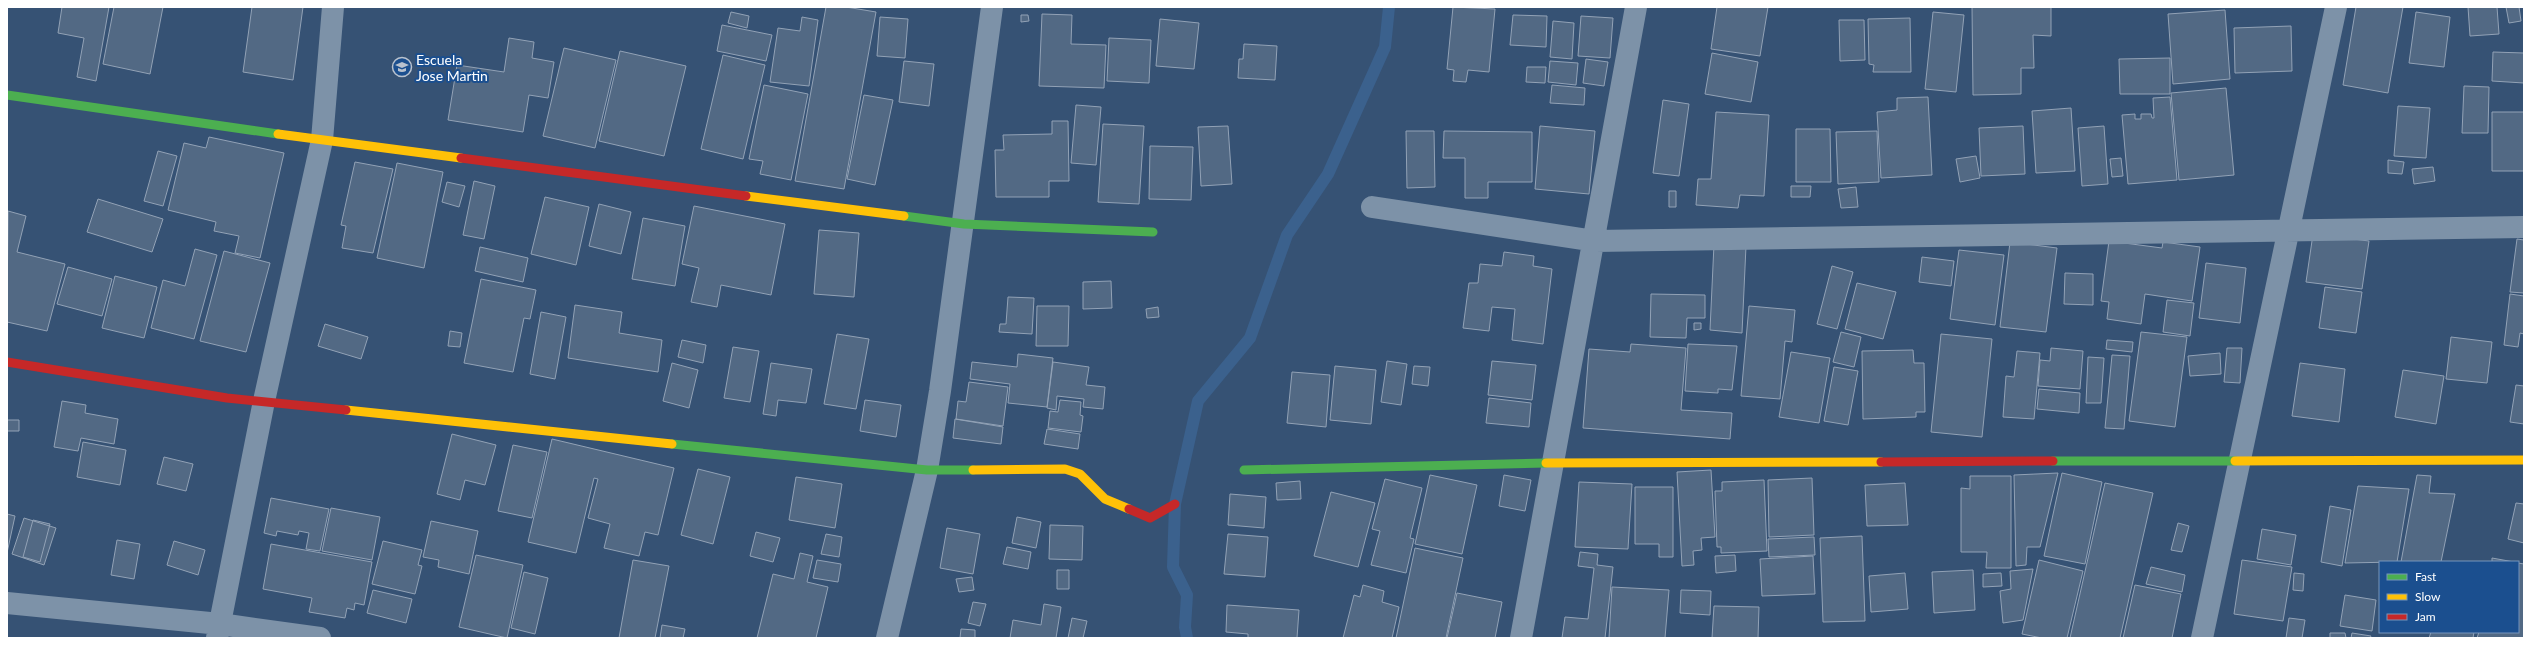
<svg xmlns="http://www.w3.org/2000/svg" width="2531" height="645" viewBox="0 0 2531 645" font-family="Lato,sans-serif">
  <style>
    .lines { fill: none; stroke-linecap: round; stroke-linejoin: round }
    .stream { stroke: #3b618d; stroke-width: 12 }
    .building { fill: #526984; stroke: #92a2b6 }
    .street { stroke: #7d92a8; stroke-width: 22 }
    .fast { stroke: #4caf50; stroke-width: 9 }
    .slow { stroke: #ffc107; stroke-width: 9 }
    .jam { stroke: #c62828; stroke-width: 9 }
    .labels { text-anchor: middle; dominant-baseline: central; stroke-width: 4; stroke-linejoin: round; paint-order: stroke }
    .poi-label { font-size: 14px; fill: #fff; stroke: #1b4f8f; text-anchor: start }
  </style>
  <rect width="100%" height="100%" fill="#365274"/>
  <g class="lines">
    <path class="stream" d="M1187,638L1185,627L1187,595L1173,567L1175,504L1198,401L1250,338L1287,235L1328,174L1385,47L1389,7"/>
  </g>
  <path class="building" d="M62,7H109L96,81L77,77L84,38L58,33Z
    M114,7H163L150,74L103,64Z
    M252,7H303L293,80L243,72Z
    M826,7H846L876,12L844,189L795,181Z
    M1453,7L1495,9L1489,72L1468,70L1466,82L1453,81L1454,70L1447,69Z
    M1717,7H1768L1760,56L1711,49Z
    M1972,7H2051V36L2033,35L2034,68H2021V94L1973,95Z
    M2356,7H2403L2388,93L2343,85Z
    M2468,7H2497L2499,34L2470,36Z
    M2506,7H2519L2521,21L2509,23Z
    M2225,10L2230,79L2173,84L2168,14Z
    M731,12L749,16L747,28L728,23Z
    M1933,12L1964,15L1956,92L1925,89Z
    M2416,12L2450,17L2444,67L2409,63Z
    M1042,14L1072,15L1071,44L1106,45L1104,88L1039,86Z
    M1021,15H1028L1029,21L1021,22Z
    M1513,15L1547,16L1546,47L1510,45Z
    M1581,16L1613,18L1610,58L1578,56Z
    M802,17L818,20L809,86L770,82L778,28L800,31Z
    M880,17L908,19L905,58L877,56Z
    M1910,18L1911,72H1873L1874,65L1869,64L1868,19Z
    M1160,19L1199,23L1194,69L1156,66Z
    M1839,20H1864L1865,60L1840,61Z
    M1553,21L1574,23L1572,59L1550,57Z
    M722,25L772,35L766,61L717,51Z
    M2291,26L2292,71L2235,73L2234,28Z
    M509,38L534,42L532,58L554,62L548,98L529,95L523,132L448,120L457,65L504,72Z
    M1109,38L1151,40L1149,83L1107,81Z
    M1244,44L1277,46L1275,80L1238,78L1239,59H1243Z
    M564,48L616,60L595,148L543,136Z
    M620,51L686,66L664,156L599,141Z
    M2493,52L2524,53V83L2492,81Z
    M1712,53L1758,62L1751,102L1705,94Z
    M723,55L765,65L743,159L701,149Z
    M2170,58V94H2120L2119,59Z
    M1586,59L1608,62L1604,86L1583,83Z
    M904,61L934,64L929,106L899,102Z
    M1550,61L1578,63L1576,85L1548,82Z
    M1527,67H1546L1545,83L1526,82Z
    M764,85L808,94L791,180L760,174L763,161L749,159Z
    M1552,85L1585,88L1584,105L1550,103Z
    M2464,86L2489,87L2488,133H2462Z
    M2226,88L2234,175L2179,180L2171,93Z
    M864,95L893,100L875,185L847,179Z
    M1928,97L1932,175L1881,178L1877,112L1897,110V98Z
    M2170,97L2177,180L2128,184L2122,115L2135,114V119H2141V114H2151L2152,118H2154L2153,98Z
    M1663,100L1689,104L1679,176L1653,173Z
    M1076,105L1101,107L1096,165L1071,163Z
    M2398,106L2430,108L2426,158L2394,156Z
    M2071,108L2075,171L2036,173L2032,111Z
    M1716,112L1769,115L1764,196L1740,195L1738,208L1696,205L1698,179H1711Z
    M2492,112H2524V171H2492Z
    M1052,121H1068L1069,181H1049V197H996L995,150H1004L1003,135L1052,134Z
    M1103,124L1144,126L1139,204L1098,202Z
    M1228,126L1232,184L1201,186L1198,127Z
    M1540,126L1595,131L1589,194L1535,189Z
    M2023,126L2025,174L1981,176L1979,128Z
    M2104,126L2108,184L2082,186L2078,128Z
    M1796,129H1830L1831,182H1796Z
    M1406,131H1434L1435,187L1407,188Z
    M1444,131L1532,132V182H1488V198H1465V158H1443Z
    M1877,131L1879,182L1838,184L1836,132Z
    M209,137L284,153L260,258L235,253L239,236L214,231L216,222L168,210L184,143L206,148Z
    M1150,146L1193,147L1191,200L1149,199Z
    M158,151L177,156L163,206L144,201Z
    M1976,156L1980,178L1960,182L1956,159Z
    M2121,158L2123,176L2112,177L2110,159Z
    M2388,160L2404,162L2402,174L2388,173Z
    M355,162L393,169L373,253L342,248L346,226L341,225Z
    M397,163L443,172L424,268L377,258Z
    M2433,167L2435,181L2414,184L2412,169Z
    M474,181L495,186L484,239L463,235Z
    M447,182L465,186L459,207L442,202Z
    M1791,186H1811L1810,197H1791Z
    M1856,187L1858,207L1841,208L1838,189Z
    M1669,191H1676V207H1669Z
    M545,197L589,207L576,265L531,254Z
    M98,199L163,219L152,252L87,232Z
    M599,204L631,212L621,254L589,246Z
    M694,206L785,224L771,295L721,285L717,307L691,302L699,268L682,264Z
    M8,211L26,216L17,252L65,264L47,331L7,322Z
    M643,218L685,226L675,286L632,279Z
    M819,230L859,233L854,297L814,294Z
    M2313,234L2369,241L2362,289L2306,282Z
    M2517,239L2524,240V293L2510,292Z
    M2109,241L2162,248L2163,242L2200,247L2192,301L2145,294L2141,324L2107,319L2109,302L2101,301Z
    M2010,242L2057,248L2046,332L2000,327Z
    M1714,244L1746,246L1742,333L1710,330Z
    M480,247L528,258L523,282L475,271Z
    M195,249L217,255L194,339L151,328L163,280L185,286Z
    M1959,250L2004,255L1995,325L1950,319Z
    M224,251L270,263L246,352L200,341Z
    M1504,252L1534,256L1533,266L1552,269L1543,344L1512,340L1515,309L1492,307L1489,331L1463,328L1469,283H1478L1480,264L1502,266Z
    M1922,257L1954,261L1951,286L1919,282Z
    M2206,263L2246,268L2240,323L2199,318Z
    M1832,266L1853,272L1837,329L1817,324Z
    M68,267L112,279L102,316L57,304Z
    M2065,273L2093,274V305L2064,304Z
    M115,276L157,287L144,338L102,328Z
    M481,279L536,290L530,319L524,318L513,372L464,363Z
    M1111,281L1112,308L1083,309V282Z
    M1857,283L1896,292L1883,339L1845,329Z
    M2325,287L2362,292L2356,333L2319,328Z
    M1651,294L1705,295V318H1687L1686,338L1650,337Z
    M2510,294L2524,296V334L2520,333L2518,347L2504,345Z
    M1008,297L1034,298L1032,334L999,332L1000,324H1006Z
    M2167,300L2194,303L2190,336L2163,332Z
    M575,305L622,312L619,333L662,340L658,372L568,358Z
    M1037,306H1069L1068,346H1036Z
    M1749,306L1795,310L1792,342L1785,341L1780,399L1741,396Z
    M1158,307L1159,317L1147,318L1146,309Z
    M541,312L566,317L555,379L530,374Z
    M1694,323H1701V329L1694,330Z
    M325,324L368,337L361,359L318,346Z
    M450,331L462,333L460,347L448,346Z
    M1841,332L1861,337L1854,367L1833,362Z
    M2141,332L2187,337L2175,427L2129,421Z
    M837,334L869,339L856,409L824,404Z
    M1941,334L1992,339L1982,437L1931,432Z
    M2451,337L2492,342L2487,383L2446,379Z
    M682,340L706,345L703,363L678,357Z
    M2107,340L2133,342L2132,352L2106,349Z
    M1631,344L1686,348L1681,410L1732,413L1730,439L1583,428L1589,349L1630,352Z
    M1688,344L1737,346L1732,390L1718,389V393L1685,391Z
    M733,347L759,351L750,402L724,398Z
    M2051,348L2083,351L2080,389L2038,386L2040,360L2050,361Z
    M2227,348H2242L2240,383L2224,382Z
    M1913,350L1914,363H1924L1925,412H1916V417L1863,419L1862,351Z
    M2017,351L2040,353L2034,419L2003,417L2006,376L2014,377Z
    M1791,352L1830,358L1819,423L1779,417Z
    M2220,353L2221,374L2190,376L2188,356Z
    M1018,354L1053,358L1047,407L1008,403L1010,384L970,379L972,362L1017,367Z
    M2112,355L2130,356L2124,429L2105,428Z
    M2088,357L2104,358L2101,403H2086Z
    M1387,361L1407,364L1401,405L1381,402Z
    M1492,361L1536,365L1532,400L1488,395Z
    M1053,362L1089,367L1086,385L1105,387L1103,409L1083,407L1084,399L1057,396L1056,410L1047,408Z
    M672,363L698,370L689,408L663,401Z
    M771,363L812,369L806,403L778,400L776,416L763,414Z
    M2300,363L2345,369L2339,422L2292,416Z
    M1335,366L1376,370L1371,424L1330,420Z
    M1414,366L1430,367L1428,386L1412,384Z
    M1834,367L1858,371L1848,425L1824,421Z
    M2403,370L2444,376L2436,424L2395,417Z
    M1292,372L1330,375L1326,427L1287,423Z
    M969,382L1008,387L1003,426L956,419L958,401L966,402Z
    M2516,385L2524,386V424L2510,422Z
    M2039,389L2080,393L2079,413L2037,409Z
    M1489,398L1531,403L1529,427L1486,423Z
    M865,400L901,405L896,437L860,431Z
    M1060,400L1081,402L1080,415L1083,416L1081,432L1048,428L1050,411L1058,412Z
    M62,401L86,405L85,413L118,419L114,444L81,438L78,451L54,447Z
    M955,419L1003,427L1001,444L953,438Z
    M7,420H19V431H7Z
    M1047,429L1080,434L1078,449L1044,444Z
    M452,434L496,445L485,485L465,480L460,500L437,494Z
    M552,439L674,468L658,535L645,532L639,556L604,548L610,524L588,518L598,479L594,478L576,553L528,542Z
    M83,442L126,450L120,485L77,477Z
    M513,445L547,452L532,518L498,511Z
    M164,457L193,464L186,491L157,484Z
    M698,469L730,477L713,544L681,535Z
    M1711,470L1715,537L1701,538L1702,550L1693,551L1694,565L1682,566L1677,472Z
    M2058,473L2040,547H2027L2026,565L2016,566L2014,475Z
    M2062,473L2102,482L2085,564L2044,556Z
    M1430,475L1477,485L1462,554L1415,544Z
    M1504,475L1531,480L1525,511L1499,506Z
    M2417,475L2431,476L2429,493L2455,494L2441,562H2401Z
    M1970,476H2011V568H1986L1987,552H1961V488L1970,489Z
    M796,477L842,484L835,528L789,520Z
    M1812,478L1814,535L1769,537L1768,480Z
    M1385,479L1422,488L1410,538L1414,539L1406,573L1371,565L1380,531L1372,529Z
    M1764,480L1767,551L1721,553V547H1717L1715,491H1722V482Z
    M1300,481L1301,499L1277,500L1276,483Z
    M1579,482L1632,484L1628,549L1575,547Z
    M1905,483L1908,525L1867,526L1865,485Z
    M2105,483L2153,493L2120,638H2070Z
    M2358,486L2409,489L2397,562L2345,563Z
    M1635,487H1673V557H1659V544H1635Z
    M1331,492L1375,503L1358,567L1314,556Z
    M1230,494L1266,497L1264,528L1228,525Z
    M271,498L329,509L320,551L306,549L309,533L299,531L298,535L277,531L276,536L264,533Z
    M2516,503L2524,504V543L2508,539Z
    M2330,506L2351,510L2342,566L2321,562Z
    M331,508L380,517L372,560L322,551Z
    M7,514L15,516L7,553Z
    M1017,517L1041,522L1036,548L1012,543Z
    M24,518L56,528L44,565L12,554Z
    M33,520L50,524L40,562L23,557Z
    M431,521L478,531L469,574L438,567L439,560L423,557Z
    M2178,523L2189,526L2182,552L2171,550Z
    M1050,525L1083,526L1082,560L1049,559Z
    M947,528L980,534L973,574L940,568Z
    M2262,529L2296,535L2291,565L2257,559Z
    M756,532L780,538L773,562L750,556Z
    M826,534L842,537L839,557L821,554Z
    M1228,534L1268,537L1265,577L1224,574Z
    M1862,536L1865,621L1823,622L1820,538Z
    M1814,537L1815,555L1769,557L1768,539Z
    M117,540L140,544L134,579L111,575Z
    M174,541L205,550L198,575L167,565Z
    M383,541L422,550L418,565L422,566L415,594L372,584Z
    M271,544L372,562L364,605L355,603L354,610L347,608L345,618L309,612L312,598L263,589Z
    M1007,547L1031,552L1028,569L1003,564Z
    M1415,548L1463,558L1446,638H1396Z
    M1580,552L1598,554L1597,565L1613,567L1605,638H1562L1565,617L1588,619L1594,568L1578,566Z
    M800,553L813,556L807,582L828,587L816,638H757L773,574L794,579Z
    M476,555L523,565L507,638L459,627Z
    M1735,555L1736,571L1716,573L1715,556Z
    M1813,556L1815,594L1762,596L1760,559Z
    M2492,558L2514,562H2492Z
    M633,560L669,566L655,638H619Z
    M817,560L841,564L838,582L813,578Z
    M2039,560L2083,571L2067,638H2042L2022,634Z
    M2242,560L2292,567L2283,621L2234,614Z
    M2518,563L2524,564V638H2477L2479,632H2518Z
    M2151,567L2185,575L2182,592L2146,584Z
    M2033,569L2023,620L2003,623L2000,591L2011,589L2010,571Z
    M1057,570H1069V589H1057Z
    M1973,570L1975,610L1934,613L1932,572Z
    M524,572L548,578L535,634L511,628Z
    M1905,573L1908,609L1871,612L1869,576Z
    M2001,573L2002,586L1983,587V574Z
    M2294,573L2304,574L2303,591L2293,590Z
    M972,577L974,590L959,592L956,579Z
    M1363,585L1384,591L1382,602L1399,607L1392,638H1343L1354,595L1360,597Z
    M2135,585L2181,594L2172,638H2123Z
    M1612,587L1669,590L1665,638H1609Z
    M373,590L412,599L406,623L367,613Z
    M1681,590L1711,591L1710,615L1680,613Z
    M1457,593L1502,602L1495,638H1447Z
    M2345,595L2376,600L2372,631L2340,626Z
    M973,602L986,604L980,626L968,623Z
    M1044,604L1061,607L1056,638H1010L1013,620L1041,625Z
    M1227,605L1299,610L1297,638H1248V634L1226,632Z
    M1714,606L1759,607L1758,638H1712Z
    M1072,618L1087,621L1083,638H1068Z
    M2289,618L2305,620L2302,638H2286Z
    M662,625L685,629L683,638H660Z
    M961,629L975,630V638H960Z
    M2431,632H2474L2473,638H2429Z
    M2330,633H2345L2346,638H2330Z
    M2352,633L2371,636L2370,638H2351Z"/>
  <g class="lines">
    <path class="street" d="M1372,207L1595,241L2524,227
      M7,603L220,624L320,638
      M217,638L264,401L322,140L333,7
      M887,638L927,470L940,391L992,7
      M1521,638L1636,7
      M2202,638L2336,7"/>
    <path class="fast" d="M7,95L278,134
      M904,216L964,224L1153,232
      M672,444L927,470H973
      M2053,461H2235
      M1244,470L1546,463"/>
    <path class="slow" d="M278,134L461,158
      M746,196L904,216
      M346,410L672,444
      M2235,461L2524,460
      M1546,463L1881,462
      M973,470L1065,469L1080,474L1105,499L1129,509"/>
    <path class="jam" d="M461,158L746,196
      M7,362L227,398L346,410
      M1881,462L2053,461
      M1129,509L1150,518L1175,504"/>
  </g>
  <defs>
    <g id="school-ring" transform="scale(1)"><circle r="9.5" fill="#1b4f8f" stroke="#b9c2ce" stroke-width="1.5"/><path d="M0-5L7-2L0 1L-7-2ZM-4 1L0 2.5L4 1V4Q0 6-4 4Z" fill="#b9c2ce"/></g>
  </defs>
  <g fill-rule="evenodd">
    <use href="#school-ring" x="402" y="67"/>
  </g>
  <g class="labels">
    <g class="poi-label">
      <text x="416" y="59">Escuela<tspan x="416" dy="16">Jose Martin</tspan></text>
    </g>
  </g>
  <rect width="2531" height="645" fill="none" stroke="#ffffff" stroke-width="16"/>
  <rect x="2379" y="561" width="140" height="72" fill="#1b4f8f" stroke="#7695bc"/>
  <rect x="2387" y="574" width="20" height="6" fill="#4caf50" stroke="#7695bc"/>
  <text x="2415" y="581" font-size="12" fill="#ffffff">Fast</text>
  <rect x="2387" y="594" width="20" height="6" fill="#ffc107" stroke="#7695bc"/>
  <text x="2415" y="601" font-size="12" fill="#ffffff">Slow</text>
  <rect x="2387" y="614" width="20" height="6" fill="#c62828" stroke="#7695bc"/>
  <text x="2415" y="621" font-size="12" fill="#ffffff">Jam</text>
</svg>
